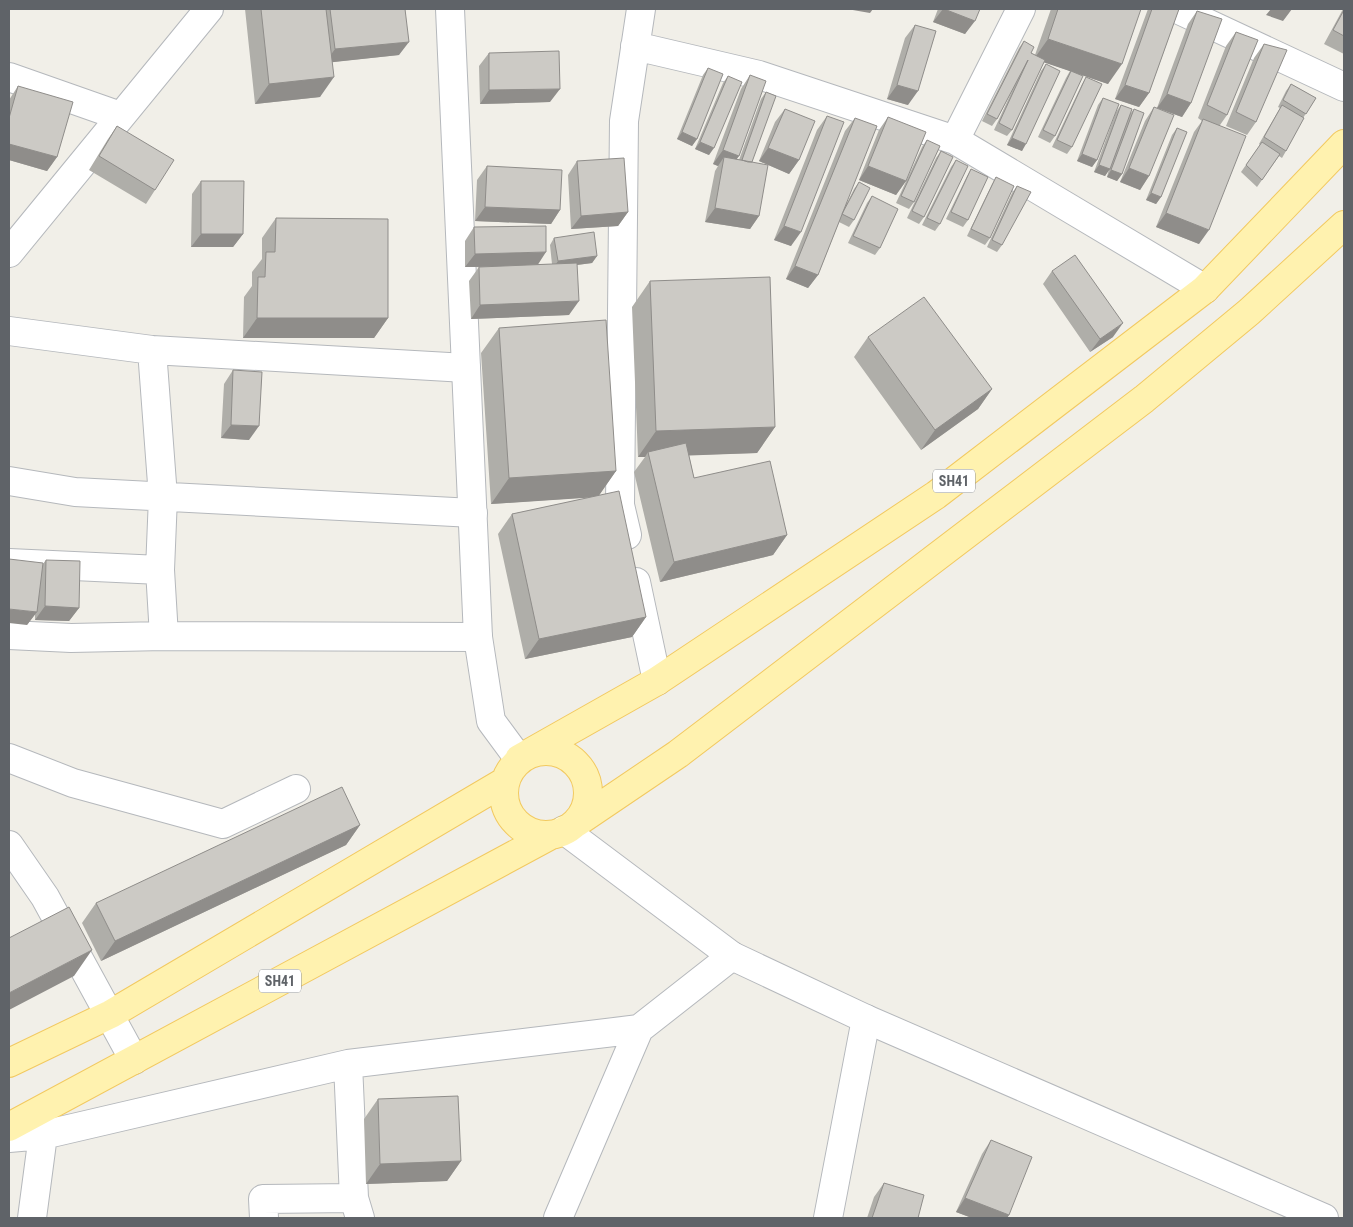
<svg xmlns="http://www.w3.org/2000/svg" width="1353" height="1227" viewBox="0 0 1353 1227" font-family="'Roboto Condensed',sans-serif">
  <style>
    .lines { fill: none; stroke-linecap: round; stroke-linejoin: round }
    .minor-casing { stroke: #b5b8bc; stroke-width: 30 }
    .tertiary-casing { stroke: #b5b8bc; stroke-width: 30 }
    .primary-casing { stroke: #f2c960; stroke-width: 30 }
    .minor { stroke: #fff; stroke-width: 28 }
    .tertiary { stroke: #fff; stroke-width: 28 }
    .primary { stroke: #fff2af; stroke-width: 28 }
    .wall { fill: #afaea9 }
    .shaded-wall { fill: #8f8d8a }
    .building { fill: #cccac5; stroke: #8f8d8a }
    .labels { text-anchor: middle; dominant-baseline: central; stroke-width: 4.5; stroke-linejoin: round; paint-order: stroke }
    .shield { fill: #fff; stroke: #8f9295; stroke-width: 1 }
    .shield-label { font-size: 14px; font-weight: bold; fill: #5f6368 }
  </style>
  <rect width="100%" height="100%" fill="#f1efe8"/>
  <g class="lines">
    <g class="minor-casing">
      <path id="minor" d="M1177,9L1344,87
        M635,46L759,75L955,140L1205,289
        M9,77L120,116
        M955,140L1021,9
        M9,331L152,350L466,368
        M152,350L163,497L160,570L164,636
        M9,481L75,492L473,513
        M627,535L620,505L624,121L641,9
        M9,563L160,570
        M636,582L657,681
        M9,635L71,638L164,636L478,637
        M9,758L73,783L223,824L296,789
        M9,845L45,897L134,1060
        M348,1064L354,1198L360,1218
        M9,1138L43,1135L348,1064L639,1029
        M32,1218L43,1135
        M264,1218L263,1199L354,1198
        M558,1218L639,1029L732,956
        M828,1218L866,1019"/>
    </g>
    <g class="tertiary-casing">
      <path id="tertiary" d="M450,9L478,637L491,721L519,759
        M9,253L209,9
        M564,830L732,956L866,1019L1324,1218"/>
    </g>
    <g class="primary-casing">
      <path id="primary" d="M504 793a42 42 0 1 1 84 0a42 42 0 1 1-84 0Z
        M519,759L657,681L936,495L1205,289L1344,144
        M576,823L678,754L1144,399L1249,312L1344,225
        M9,1063L111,1014L504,782
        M9,1127L551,835"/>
    </g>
    <use href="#minor" class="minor"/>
    <use href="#tertiary" class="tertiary"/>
    <use href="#primary" class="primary"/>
  </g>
  <path class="wall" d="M245,9H405L399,55L332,62L320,97L255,104Z
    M938,9H980L965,34L933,22Z
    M1051,9H1141L1108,84L1079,74L1055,136L1050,143L1038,137L1066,78L1070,71L1044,62L1012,130L1007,136L994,130L1014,87L997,119L992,126L982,121L1019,48L1024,41L1031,53L1035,55Z
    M1148,9H1179L1149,93L1139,107L1115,99Z
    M1343,9H1344V54L1324,44Z
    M1197,11L1191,103L1182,117L1157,108L1188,24Z
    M915,25L908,105L887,99L905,38Z
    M1236,32L1227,115L1220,125L1199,244L1156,227L1194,132L1202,121L1198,118L1226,46Z
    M1264,44L1256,122L1247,135L1226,126L1254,58Z
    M489,53L550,102L480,104L479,66Z
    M1046,64L1022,151L1007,145L1041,71Z
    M708,68L697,139L692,146L677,139L703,75Z
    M750,75L739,156L736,159L739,160L761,99L766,92L752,162L759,216L750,229L705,222L715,171L718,166L713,164L741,89Z
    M728,76L709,155L695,149L723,83Z
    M1086,77L1072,147L1067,154L1052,147L1082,84Z
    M1291,84L1316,98L1303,118L1286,151L1282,158L1279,156L1257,187L1241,172L1260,145L1259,144L1280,108L1278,107L1286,91Z
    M18,86L57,157L47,171L9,160V100Z
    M1103,98L1097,160L1092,167L1077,161L1098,105Z
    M1121,105L1130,114L1134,109L1122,174L1117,181L1107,177L1109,169L1105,176L1094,172L1116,112Z
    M1154,107L1149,176L1140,190L1120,182L1145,121Z
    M785,109L799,160L789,174L759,161L775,122Z
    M827,116L791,246L774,240L817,130Z
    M888,117L906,181L896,195L859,180L879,130Z
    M855,118L847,203L854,189L859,182L854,220L849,227L839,222L818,275L808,288L786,279L845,131Z
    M117,126L155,190L146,204L89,170L108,139Z
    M1177,128L1161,197L1156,204L1146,200L1172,135Z
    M927,140L914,202L909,209L896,203L922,147Z
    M941,151L924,217L919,224L907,218L936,158Z
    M956,160L940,224L935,231L922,225L951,167Z
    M577,161L628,212L618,226L571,229L568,175Z
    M487,166L560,210L551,224L475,221L477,180Z
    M971,169L968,220L963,227L946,219L967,176Z
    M996,177L990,238L985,245L967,236L992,184Z
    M201,181L243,234L233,247H191L192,194Z
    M1017,186L1002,245L997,252L987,247L1012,193Z
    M872,196L880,248L875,255L848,243L867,203Z
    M276,218L388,318L374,338H243L244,297L252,286V272L262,259V238Z
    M474,227L538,264H552L550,245L554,238L597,256L592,263L577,265L569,315L471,319L469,281L479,267H482H465V241Z
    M1052,271L1113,337L1090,352L1043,284Z
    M650,281L775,427L757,453L689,455L694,478L787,535L773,555L660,582L634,472L645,457H638L632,307Z
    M499,328L616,471L598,496L646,617L632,637L525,659L498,534L512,514L593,497L491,504L481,353Z
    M868,337L992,389L978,409L921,450L854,357Z
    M233,370L249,440L221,438L224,384Z
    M46,560L79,608L69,621L35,620V614L27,625L42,565Z
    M360,825L346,845L101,961L82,923L96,903Z
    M378,1099L461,1161L447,1181L366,1184L364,1119Z
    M991,1140L1009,1215L1007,1218H972L956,1212L982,1154Z
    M884,1183L918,1218H867L874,1197Z"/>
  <path class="shaded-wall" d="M847,9H873L870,13Z
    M943,9H944L975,21L965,34L933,22Z
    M1271,9H1292L1283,21L1266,15Z
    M1048,39L1122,64L1108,84L1034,59Z
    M409,42L399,55L325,63L335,49Z
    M334,77L320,97L255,104L269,84Z
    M897,85L918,91L908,105L887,99Z
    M1125,85L1149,93L1139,107L1115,99Z
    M560,89L550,102L480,104L489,90Z
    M1167,94L1191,103L1182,117L1157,108Z
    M682,132L697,139L692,146L677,139Z
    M1012,138L1026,144L1022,151L1007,145Z
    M700,142L714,148L709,155L695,149Z
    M9,144L57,157L47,171L9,160Z
    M768,148L799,160L789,174L759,161Z
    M723,150L739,156L729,170L724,157L718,166L713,164Z
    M1082,154L1097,160L1092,167L1077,161Z
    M1099,165L1110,169L1105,176L1094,172Z
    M868,166L906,181L896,195L859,180Z
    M1129,168L1149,176L1140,190L1120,182Z
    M1111,170L1122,174L1117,181L1107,177Z
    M1151,193L1161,197L1156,204L1146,200Z
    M485,207L560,210L551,224L475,221Z
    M715,208L759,216L750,229L705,222Z
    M628,212L618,226L571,229L581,216Z
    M1166,213L1209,230L1199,244L1156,227Z
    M784,226L801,232L791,246L774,240Z
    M201,234H243L233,247H191Z
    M546,252L537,266L465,267L475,254Z
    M597,256L592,263L553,268L558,261Z
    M795,266L818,275L808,288L786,279Z
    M579,301L569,315L471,319L480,305Z
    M257,318H388L374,338H243Z
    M1123,323L1113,337L1090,352L1100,339Z
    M992,389L978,409L921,450L935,430Z
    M231,425L259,426L249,440L221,438Z
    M775,427L757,453L649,457L648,452L645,457H638L656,431Z
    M616,471L598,497L491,504L509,478Z
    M787,535L773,555L660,582L674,562Z
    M45,606L79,608L69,621L35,620Z
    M9,609L37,612L27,625L9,623Z
    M646,617L632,637L525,659L539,639Z
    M360,825L346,845L101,961L115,941Z
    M92,950L74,976L9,1010V993Z
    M461,1161L447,1181L366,1184L380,1164Z
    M965,1198L1009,1215L1007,1218H972L956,1212Z"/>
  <path class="building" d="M261,9H326L334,77L269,84Z
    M330,9H405L409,42L335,49Z
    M944,9H980L975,21Z
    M1058,9H1141L1122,64L1048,39Z
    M1152,9H1179L1149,93L1125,85Z
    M1344,10V36L1333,30Z
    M1197,11L1222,19L1191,103L1167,94Z
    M915,25L936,31L918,91L897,85Z
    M1236,32L1258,40L1227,115L1207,105Z
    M1024,41L1034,47L1031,53L1045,60L1012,130L999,123L1028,60L997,119L987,114Z
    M1264,44L1287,50L1256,122L1236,112Z
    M559,51L560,89L489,90V53Z
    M1046,64L1060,71L1026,144L1012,138Z
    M708,68L723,74L697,139L682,132Z
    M1071,71L1083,76L1055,136L1043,130Z
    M750,75L766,81L739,156L723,150Z
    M728,76L742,82L714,148L700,142Z
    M1086,77L1102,84L1072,147L1057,140Z
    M1291,84L1316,98L1306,114L1283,100Z
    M18,86L73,102L57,157L9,144V118Z
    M766,92L776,96L752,162H748L742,160Z
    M1103,98L1119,104L1097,160L1082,154Z
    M1121,105L1132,109L1110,169L1099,165Z
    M1282,105L1304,118L1286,151L1264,137Z
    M1154,107L1174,115L1149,176L1129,168Z
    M785,109L815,121L799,160L768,148Z
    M1134,109L1144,113L1122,174L1111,170Z
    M827,116L844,122L801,232L784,226Z
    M888,117L926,132L906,181L868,166Z
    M855,118L877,126L818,275L795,266Z
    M1203,119L1246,136L1209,230L1166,213Z
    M117,126L174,160L155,190L99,156Z
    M1177,128L1187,132L1161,197L1151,193Z
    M927,140L940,146L914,202L901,196Z
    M1262,142L1280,154L1262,180L1246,165Z
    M941,151L953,157L924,217L912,211Z
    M724,157L768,165L759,216L715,208Z
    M624,158L628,212L581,216L577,161Z
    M956,160L968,166L940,224L927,218Z
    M487,166L562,170L560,210L485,207Z
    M971,169L988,177L968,220L951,212Z
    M996,177L1014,186L990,238L971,229Z
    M201,181H244L243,234H201Z
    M859,182L870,188L854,220L842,214Z
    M1017,186L1031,192L1002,245L992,240Z
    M872,196L898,209L880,248L853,236Z
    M276,218L388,219V318H257L258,277H265L266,252H275Z
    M546,226V252L475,254L474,227Z
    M594,232L597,256L558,261L554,238Z
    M1075,255L1123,323L1100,339L1052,271Z
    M577,263L579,301L480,305L479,267Z
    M770,277L775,427L656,431L650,281Z
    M924,297L992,389L935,430L868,337Z
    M606,320L616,471L509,478L499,328Z
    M233,370L262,372L259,426L231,425Z
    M686,443L694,478L770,461L787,535L674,562L648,452Z
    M619,491L646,617L539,639L512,514Z
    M9,559L43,563L37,612L9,609Z
    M46,560L80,561L79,608L45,606Z
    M342,787L360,825L115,941L96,903Z
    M69,907L92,950L9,993V938Z
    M458,1096L461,1161L380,1164L378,1099Z
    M991,1140L1032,1157L1009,1215L965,1198Z
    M884,1183L924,1195L918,1218H872Z"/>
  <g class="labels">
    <g class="shield">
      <rect x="933" y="469.5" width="42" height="23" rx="4"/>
      <rect x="259" y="969.5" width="42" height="23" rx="4"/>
    </g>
    <g class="shield-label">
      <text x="954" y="481">SH41</text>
      <text x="280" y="981">SH41</text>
    </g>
  </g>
  <rect width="1353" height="1227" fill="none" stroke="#5f6368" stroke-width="20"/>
</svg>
